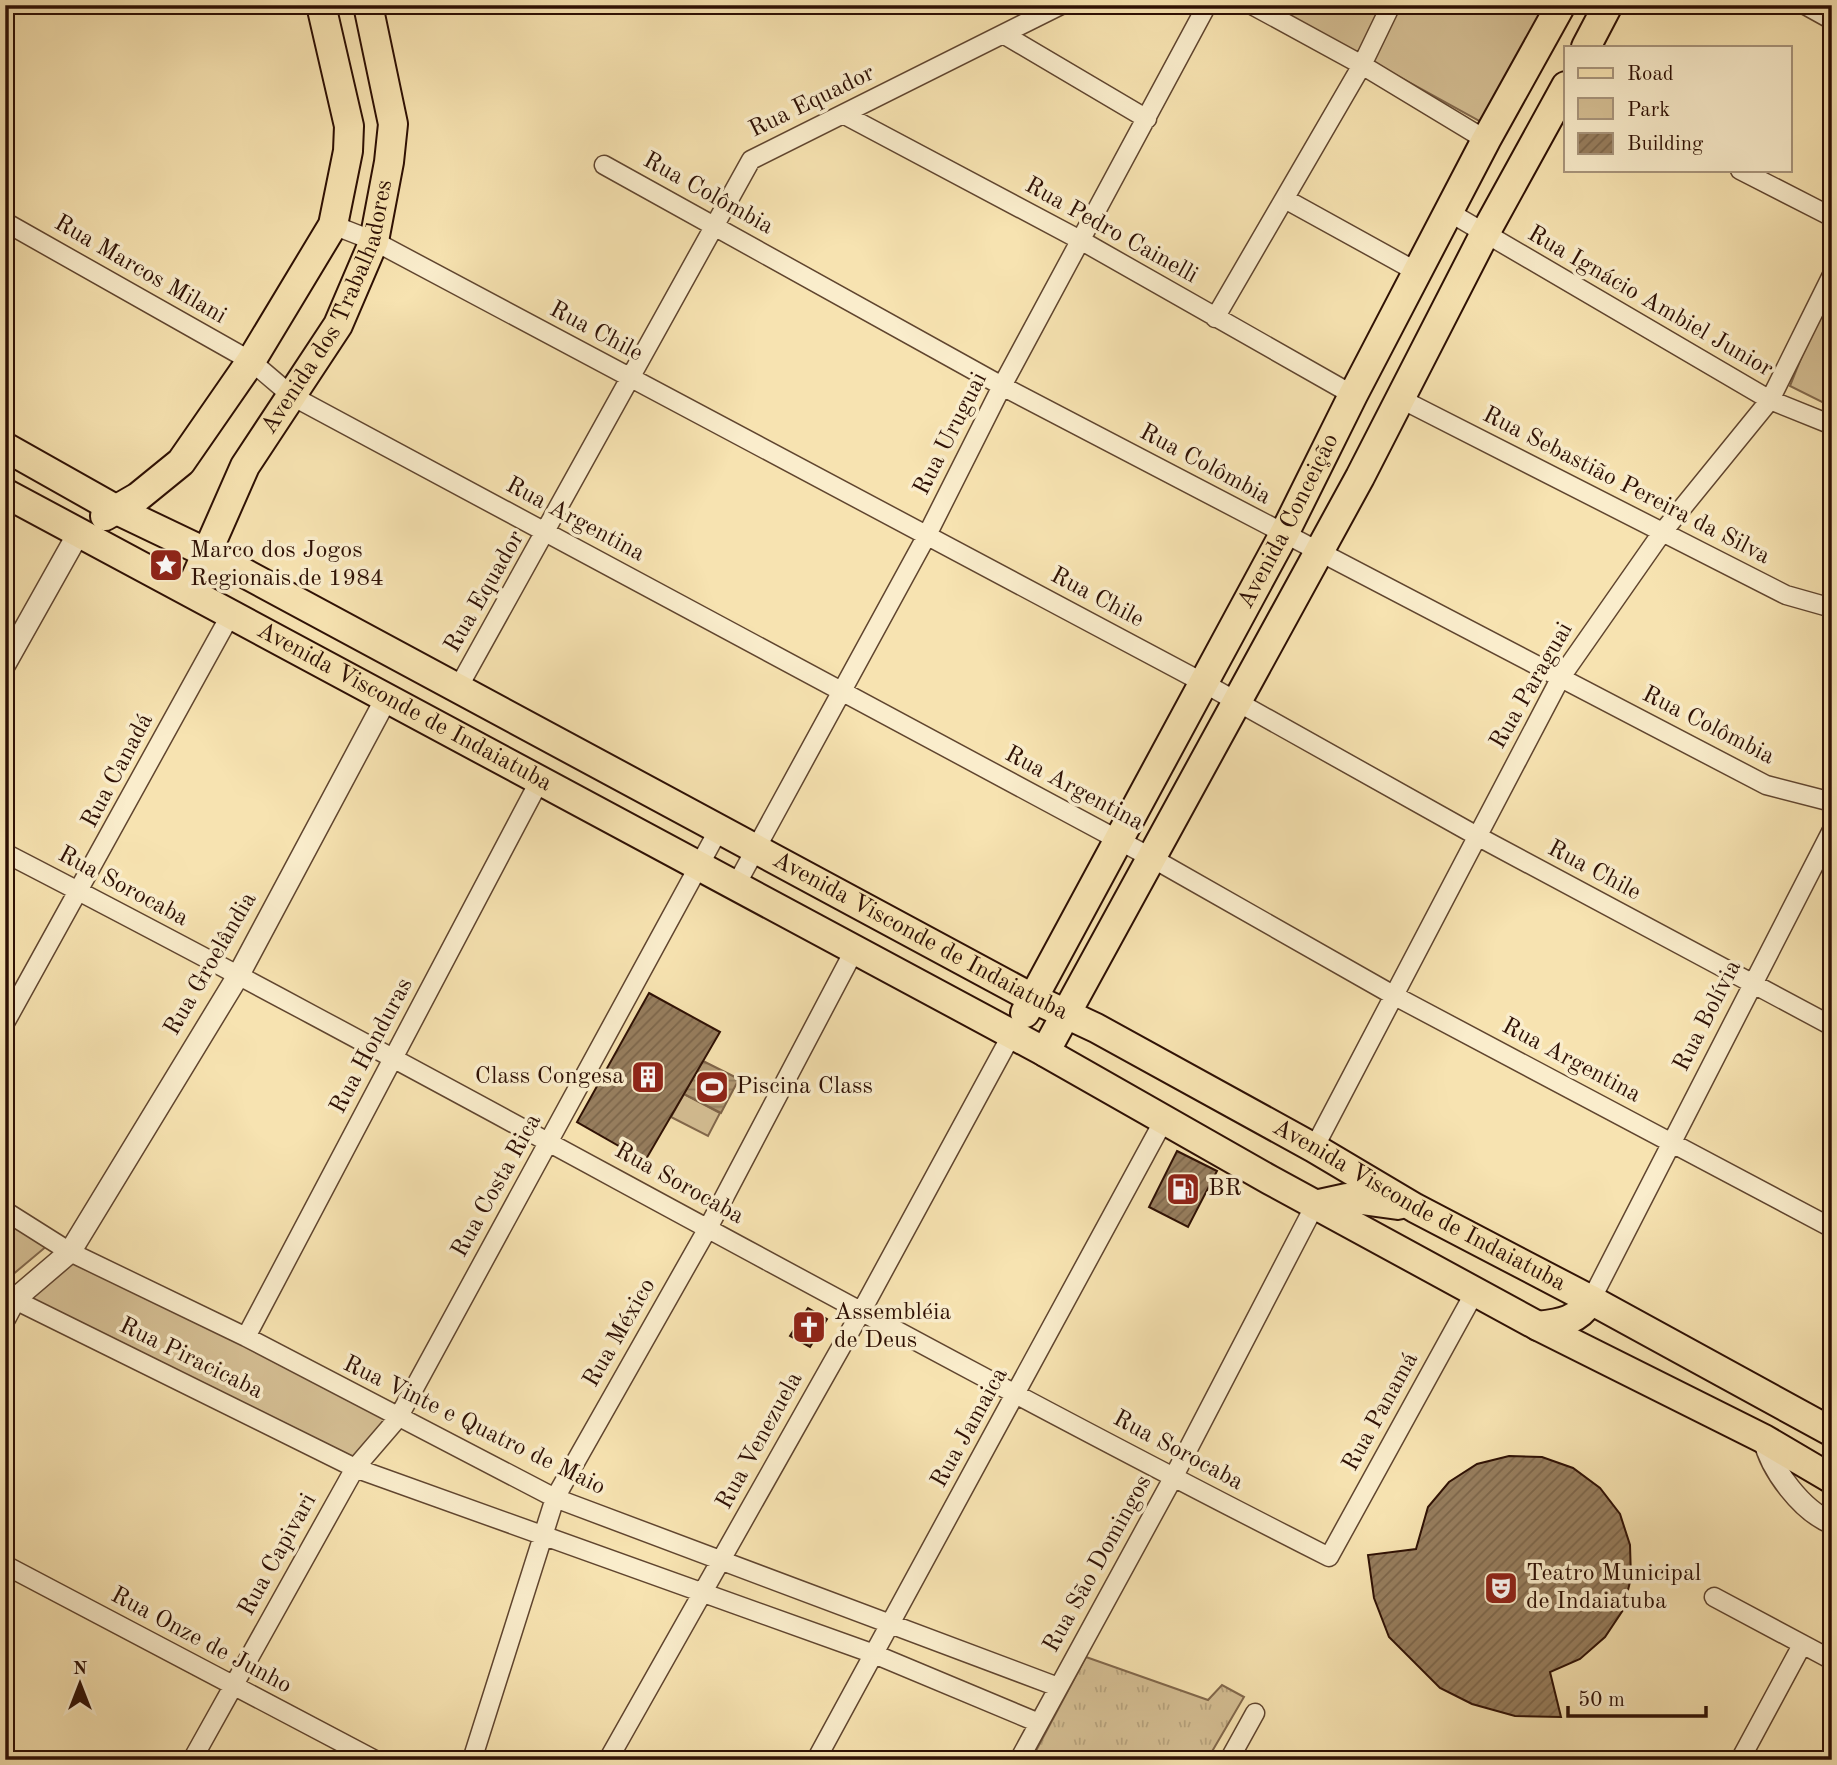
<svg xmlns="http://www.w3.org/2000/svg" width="1837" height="1765" viewBox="0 0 1837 1765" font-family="'Old Standard TT',serif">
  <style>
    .grass { fill: url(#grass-tufts); stroke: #82684c; stroke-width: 2 }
    .park { fill: #d5bf94; stroke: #82684c; stroke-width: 2 }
    .water { fill: url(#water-rules); stroke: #7e6348; stroke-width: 2 }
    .building { fill: url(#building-hatch); stroke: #2e1004; stroke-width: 2 }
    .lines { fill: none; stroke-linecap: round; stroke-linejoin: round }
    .minor-casing { stroke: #60452f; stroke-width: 21 }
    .tertiary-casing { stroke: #60452f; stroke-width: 24 }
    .primary-casing { stroke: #2e1004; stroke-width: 32 }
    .minor { stroke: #faedcc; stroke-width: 18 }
    .tertiary { stroke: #faedcc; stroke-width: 21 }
    .primary { stroke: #f7e3b1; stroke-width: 28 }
    .labels { text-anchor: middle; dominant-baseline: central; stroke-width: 7; stroke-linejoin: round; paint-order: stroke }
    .street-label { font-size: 24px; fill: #2e1004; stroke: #faedcc }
    .poi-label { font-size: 24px; fill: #2e1004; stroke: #faedcc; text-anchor: start }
  </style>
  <defs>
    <pattern id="grass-tufts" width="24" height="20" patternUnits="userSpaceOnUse" patternTransform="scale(1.75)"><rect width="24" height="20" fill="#d5bf94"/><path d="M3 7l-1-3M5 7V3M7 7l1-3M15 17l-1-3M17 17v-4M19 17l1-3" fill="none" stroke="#b7a37e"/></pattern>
    <pattern id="water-rules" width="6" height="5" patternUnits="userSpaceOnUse" patternTransform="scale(1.75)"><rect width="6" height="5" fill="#b39b76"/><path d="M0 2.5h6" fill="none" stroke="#927d5f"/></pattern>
    <pattern id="building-hatch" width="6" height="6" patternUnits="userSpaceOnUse" patternTransform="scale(1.75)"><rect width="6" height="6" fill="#977e5e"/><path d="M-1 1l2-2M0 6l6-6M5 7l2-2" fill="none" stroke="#7c664b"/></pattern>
  </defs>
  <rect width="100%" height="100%" fill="#f7e3b1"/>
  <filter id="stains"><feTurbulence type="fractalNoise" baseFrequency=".00286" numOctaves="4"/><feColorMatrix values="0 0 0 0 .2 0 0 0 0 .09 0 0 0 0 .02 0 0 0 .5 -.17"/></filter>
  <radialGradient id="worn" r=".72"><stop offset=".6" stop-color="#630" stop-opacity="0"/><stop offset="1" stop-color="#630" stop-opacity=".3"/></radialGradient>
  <path class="grass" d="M1086,1657L1208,1700L1222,1685L1244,1697L1207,1760H1031Z"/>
  <path class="park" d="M1269,5H1547L1481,122Z
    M1832,299V407L1790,386L1814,326Z
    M684,1094L720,1113L708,1136L671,1117Z
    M5,1211L54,1240L5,1281Z
    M70,1252L398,1418L355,1468L15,1299Z"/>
  <path class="water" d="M703,1061L739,1079L721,1113L684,1094Z"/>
  <path class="building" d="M649,993L720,1032L645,1161L577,1122Z
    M1177,1151L1217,1171L1188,1227L1149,1207Z
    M808,1308L827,1319L810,1347L790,1336Z
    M1509,1456L1542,1457L1573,1468L1600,1488L1620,1514L1630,1545L1631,1578L1623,1610L1605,1637L1580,1659L1550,1672L1561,1717L1515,1716L1472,1704L1440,1688L1389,1637L1374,1598L1368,1555L1416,1549L1428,1507L1449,1482L1477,1464Z"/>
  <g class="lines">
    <g class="minor-casing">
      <path id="minor" d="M1252,5L1362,65L1486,140
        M1805,5L1832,20
        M1003,34L1147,119
        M843,114L1082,241L1353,395
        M604,165L1002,386L1766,785L1832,802
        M1740,170L1832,217
        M1285,199L1419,273
        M1449,212L1770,400L1832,425
        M5,222L251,361L292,396L1152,858L1393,995L1832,1228
        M333,225L374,241L1202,682L1477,836L1832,1026
        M1215,318L1362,65L1391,5
        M1401,399L1786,595L1832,608
        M458,688L751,160L1061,5
        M5,853C449,1082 883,1331 1329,1557L1476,1290
        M736,885L926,537L1002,386L1207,5
        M5,1023L231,614
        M1314,1148L1561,677L1661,534L1770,400L1832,275
        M5,1211L70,1252L246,1337L555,1498L1058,1687
        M5,1295L355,1468L874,1654L1039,1723
        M1591,1300L1832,830
        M246,1337L541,778
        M5,1565L375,1760
        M1714,1597L1832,1660
        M192,1760L355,1468L398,1418L719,829
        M472,1760L555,1498L708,1228L855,949
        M608,1760L861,1312L1012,1034
        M816,1760L1164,1120
        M1019,1760L1173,1478L1315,1205
        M1229,1760L1255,1713
        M1740,1760L1802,1645"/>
    </g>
    <g class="tertiary-casing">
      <path id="tertiary" d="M5,664L78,534
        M5,1318L15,1299L70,1252L238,976L387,697
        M1764,1439C1771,1470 1802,1511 1832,1523"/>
    </g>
    <g class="primary-casing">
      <g id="primary">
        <path d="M1586,47L1608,5"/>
        <path id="s1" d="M5,447L115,509L207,553L1034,999L1096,1028L1314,1148L1415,1208L1591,1300L1832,1432"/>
        <path id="s2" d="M5,493L1045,1052L1270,1180L1538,1326L1764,1439L1832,1479"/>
        <path d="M105,516L138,497L181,462L251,361L333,225L348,151L349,126L321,5"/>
        <path id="s3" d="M190,591L245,466L338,325L374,241L389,162L393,124L368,5"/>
        <path id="s4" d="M1025,1013L1284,534L1353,395L1486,140L1561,5"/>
        <path d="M1045,1052L1360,477L1484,235L1566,86"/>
        <path d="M1315,1205L1347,1198L1398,1205"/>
        <path d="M1538,1326C1562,1323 1577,1321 1591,1300"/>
      </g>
    </g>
    <use href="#minor" class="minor"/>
    <use href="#tertiary" class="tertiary"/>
    <use href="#primary" class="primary"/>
  </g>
  <defs>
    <g id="sight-square" transform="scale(1.75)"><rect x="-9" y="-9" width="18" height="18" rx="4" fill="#8f2418" stroke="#faedcc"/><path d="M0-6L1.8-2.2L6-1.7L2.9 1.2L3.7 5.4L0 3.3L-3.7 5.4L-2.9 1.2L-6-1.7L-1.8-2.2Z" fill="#fff"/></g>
    <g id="building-square" transform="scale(1.75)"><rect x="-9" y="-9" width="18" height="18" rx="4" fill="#8f2418" stroke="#faedcc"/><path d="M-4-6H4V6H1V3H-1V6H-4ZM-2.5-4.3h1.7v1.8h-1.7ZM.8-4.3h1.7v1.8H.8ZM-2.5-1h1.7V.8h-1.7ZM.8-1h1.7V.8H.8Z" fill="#fff"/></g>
    <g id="stadium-square" transform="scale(1.75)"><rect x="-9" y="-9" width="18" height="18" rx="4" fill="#8f2418" stroke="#faedcc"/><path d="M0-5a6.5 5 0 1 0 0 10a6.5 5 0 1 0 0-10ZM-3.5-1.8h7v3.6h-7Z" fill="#fff"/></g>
    <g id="fuel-square" transform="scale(1.75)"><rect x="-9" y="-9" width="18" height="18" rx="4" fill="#8f2418" stroke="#faedcc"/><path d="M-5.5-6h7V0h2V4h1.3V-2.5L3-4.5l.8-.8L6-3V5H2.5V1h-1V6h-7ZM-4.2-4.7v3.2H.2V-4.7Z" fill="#fff"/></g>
    <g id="church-square" transform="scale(1.75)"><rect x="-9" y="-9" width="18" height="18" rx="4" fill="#8f2418" stroke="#faedcc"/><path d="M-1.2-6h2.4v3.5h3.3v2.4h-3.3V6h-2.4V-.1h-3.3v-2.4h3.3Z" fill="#fff"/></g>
    <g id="theatre-square" transform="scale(1.75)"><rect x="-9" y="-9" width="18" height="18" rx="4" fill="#8f2418" stroke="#faedcc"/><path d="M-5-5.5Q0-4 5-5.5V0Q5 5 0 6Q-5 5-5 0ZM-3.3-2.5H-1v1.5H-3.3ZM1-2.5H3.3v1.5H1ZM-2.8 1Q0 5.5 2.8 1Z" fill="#fff"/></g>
  </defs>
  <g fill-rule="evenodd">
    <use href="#sight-square" x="166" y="565"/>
    <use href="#building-square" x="648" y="1077"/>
    <use href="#stadium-square" x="712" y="1087"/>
    <use href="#fuel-square" x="1183" y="1189"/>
    <use href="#church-square" x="809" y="1327"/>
    <use href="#theatre-square" x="1501" y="1588"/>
  </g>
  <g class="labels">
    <g class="street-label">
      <text transform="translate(812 102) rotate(-26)">Rua Equador</text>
      <text transform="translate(708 194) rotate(29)">Rua Colômbia</text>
      <text transform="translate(1111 231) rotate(29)">Rua Pedro Cainelli</text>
      <text transform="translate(140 270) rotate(30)">Rua Marcos Milani</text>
      <text transform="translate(1650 302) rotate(30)">Rua Ignácio Ambiel Junior</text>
      <text stroke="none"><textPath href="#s3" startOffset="318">Avenida dos Trabalhadores</textPath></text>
      <text transform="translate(596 332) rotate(28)">Rua Chile</text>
      <text transform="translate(951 434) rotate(-63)">Rua Uruguai</text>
      <text transform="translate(1205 465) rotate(28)">Rua Colômbia</text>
      <text transform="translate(1626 486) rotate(27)">Rua Sebastião Pereira da Silva</text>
      <text transform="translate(575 520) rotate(28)">Rua Argentina</text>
      <text stroke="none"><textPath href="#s4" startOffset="558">Avenida Conceição</textPath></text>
      <text transform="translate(485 592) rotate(-60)">Rua Equador</text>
      <text transform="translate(1097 598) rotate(28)">Rua Chile</text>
      <text transform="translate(1532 686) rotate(-60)">Rua Paraguai</text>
      <text stroke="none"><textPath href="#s2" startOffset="453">Avenida Visconde de Indaiatuba</textPath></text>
      <text transform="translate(1708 726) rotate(27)">Rua Colômbia</text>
      <text transform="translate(118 771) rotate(-62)">Rua Canadá</text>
      <text transform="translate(1074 789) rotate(28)">Rua Argentina</text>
      <text transform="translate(1594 871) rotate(28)">Rua Chile</text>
      <text transform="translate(123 887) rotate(28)">Rua Sorocaba</text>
      <text stroke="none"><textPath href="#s1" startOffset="1038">Avenida Visconde de Indaiatuba</textPath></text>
      <text transform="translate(211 964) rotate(-60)">Rua Groelândia</text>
      <text transform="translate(1708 1016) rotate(-63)">Rua Bolívia</text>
      <text transform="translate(372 1046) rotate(-62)">Rua Honduras</text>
      <text transform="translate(1571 1061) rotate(28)">Rua Argentina</text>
      <text transform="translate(679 1184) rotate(29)">Rua Sorocaba</text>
      <text transform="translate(497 1186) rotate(-61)">Rua Costa Rica</text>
      <text stroke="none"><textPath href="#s1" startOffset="1605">Avenida Visconde de Indaiatuba</textPath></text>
      <text transform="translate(620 1333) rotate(-60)">Rua México</text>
      <text transform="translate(191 1359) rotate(26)">Rua Piracicaba</text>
      <text transform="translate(1381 1412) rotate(-61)">Rua Panamá</text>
      <text transform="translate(474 1426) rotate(26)">Rua Vinte e Quatro de Maio</text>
      <text transform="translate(970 1428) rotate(-61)">Rua Jamaica</text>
      <text transform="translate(760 1441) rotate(-61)">Rua Venezuela</text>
      <text transform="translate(1178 1451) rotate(28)">Rua Sorocaba</text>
      <text transform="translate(278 1555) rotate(-61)">Rua Capivari</text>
      <text transform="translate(1098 1564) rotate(-61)">Rua São Domingos</text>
      <text transform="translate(201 1641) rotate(28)">Rua Onze de Junho</text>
    </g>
    <g class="poi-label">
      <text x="190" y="551">Marco dos Jogos<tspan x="190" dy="28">Regionais de 1984</tspan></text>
      <text x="624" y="1077" text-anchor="end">Class Congesa</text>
      <text x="736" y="1087">Piscina Class</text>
      <text x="1208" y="1189">BR</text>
      <text x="834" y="1313">Assembléia<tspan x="834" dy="28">de Deus</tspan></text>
      <text x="1526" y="1574">Teatro Municipal<tspan x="1526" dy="28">de Indaiatuba</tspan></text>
    </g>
  </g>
  <rect width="1837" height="1765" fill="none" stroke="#f7e3b1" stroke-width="28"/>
  <rect x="7" y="7" width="1823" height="1751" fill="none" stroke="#2e1004" stroke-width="3.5"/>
  <rect x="14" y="14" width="1809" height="1737" fill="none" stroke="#2e1004" stroke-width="2"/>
  <rect x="1564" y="46" width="228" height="126" fill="#faedcc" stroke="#a8957c" stroke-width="2"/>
  <rect x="1578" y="68" width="35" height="10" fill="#f7e3b1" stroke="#a8957c" stroke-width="2"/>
  <text x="1627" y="80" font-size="21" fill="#2e1004">Road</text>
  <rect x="1578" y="98" width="35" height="21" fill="#d5bf94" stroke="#a8957c" stroke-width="2"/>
  <text x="1627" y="116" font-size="21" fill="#2e1004">Park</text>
  <rect x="1578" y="133" width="35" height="21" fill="url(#building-hatch)" stroke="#a8957c" stroke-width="2"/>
  <text x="1627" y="150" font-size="21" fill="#2e1004">Building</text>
  <g transform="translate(80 1684)" stroke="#faedcc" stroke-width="5" paint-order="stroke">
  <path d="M0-5L12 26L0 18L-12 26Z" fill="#2e1004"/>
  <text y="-10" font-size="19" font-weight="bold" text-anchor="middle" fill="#2e1004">N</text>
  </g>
  <path d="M1568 1706v10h138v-10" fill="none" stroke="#2e1004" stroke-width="3.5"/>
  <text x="1578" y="1706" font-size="21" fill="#2e1004" stroke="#faedcc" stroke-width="5" paint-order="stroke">50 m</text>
  <rect width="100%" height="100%" filter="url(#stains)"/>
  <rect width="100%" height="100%" fill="url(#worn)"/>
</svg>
